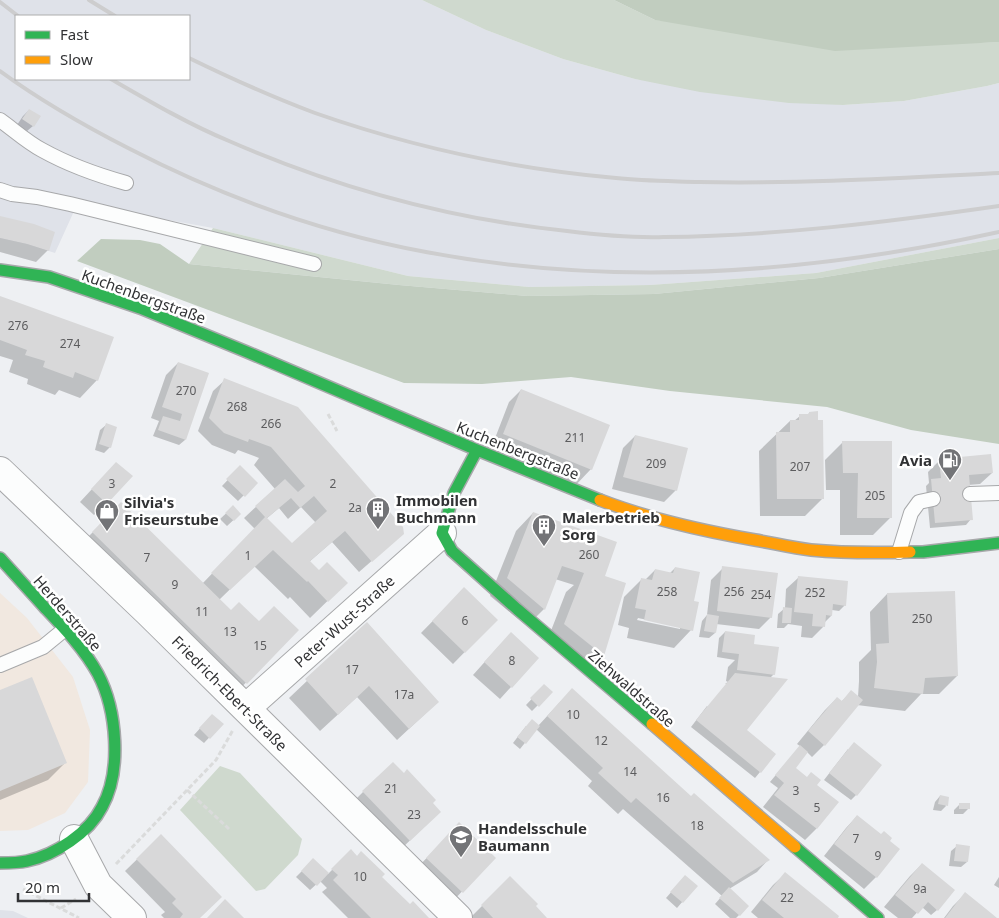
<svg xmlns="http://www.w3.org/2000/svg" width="999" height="918" viewBox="0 0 999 918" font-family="'Noto Sans',sans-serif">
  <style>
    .built { fill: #dfe2e9; fill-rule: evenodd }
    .industrial { fill: #f1e8e0 }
    .green { fill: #cfd9ce }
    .forest { fill: #c1cdbf }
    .shadow { fill: #0003; fill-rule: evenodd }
    .building { fill: #d8d8d9; fill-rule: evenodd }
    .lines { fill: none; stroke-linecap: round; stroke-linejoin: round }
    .lane-casing { stroke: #a7a8aa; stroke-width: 16 }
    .street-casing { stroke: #a7a8aa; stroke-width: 30 }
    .fast-casing { stroke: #a7a8aa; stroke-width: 14 }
    .slow-casing { stroke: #a7a8aa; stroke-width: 14 }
    .path { stroke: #dadbdb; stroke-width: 3; stroke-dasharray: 5 2.5; stroke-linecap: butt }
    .lane { stroke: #fcfdfd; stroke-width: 14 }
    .street { stroke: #fcfdfd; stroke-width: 28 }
    .fast { stroke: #30b455; stroke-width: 11 }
    .slow { stroke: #ff9f0a; stroke-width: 11 }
    .rail { stroke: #cdcdce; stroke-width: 4 }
    .labels { text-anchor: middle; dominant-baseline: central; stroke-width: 5; stroke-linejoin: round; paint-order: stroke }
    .number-label { font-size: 12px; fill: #5c5c5e }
    .street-label { font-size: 15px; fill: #313234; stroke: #fff }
    .poi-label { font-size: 15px; font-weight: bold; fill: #313234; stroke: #fff; text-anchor: start }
  </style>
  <rect width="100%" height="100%" fill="#eef0f3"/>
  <path class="built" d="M0,0H422L486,30L563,59L635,79L843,105L904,101L987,86L999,83V238L816,273L650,285L529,287L408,276L213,228L90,206L75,209L55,253L27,244L0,238ZM16,16H189V79H16Z
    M0,910L13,911L28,918H0Z"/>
  <path class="industrial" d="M0,593L27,618L73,677L90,730L88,782L65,813L28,830L0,831Z"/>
  <path class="green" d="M422,0H614L655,20L973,43L999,42V83L987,86L904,101L843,105L789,103L700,92L635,79L563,59L486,30Z
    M213,228L408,276L529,287L650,285L816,273L999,238V249L819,278L654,294L527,296L399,285L189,264Z
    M220,766L240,773L302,839L298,855L265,889L256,891L180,810Z"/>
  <path class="forest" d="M614,0H999V42L835,51L655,20Z
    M101,239L140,240L160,244L189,264L399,285L527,296L654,294L819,278L999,249V444L911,430L827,407L670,391L571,377L482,384L404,383L77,261Z"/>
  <path class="shadow" d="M29,110L33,126L27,131L17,125L23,116Z
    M0,217L48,250L36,262L0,252Z
    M0,298L97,380L80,398L59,390L55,395L27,384L28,379L9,372L13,360L0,356Z
    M178,363L185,440L179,445L153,436L159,421L151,418L166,375Z
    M225,380L390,545L359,572L332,542L309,562L319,572L346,583L310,618L290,597L288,599L254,566L219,600L231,612L259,623L297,630L228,701L81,544L121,504L202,584L255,529L244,518L275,489L254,465L259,458L238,450L235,454L212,445L198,431L213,391ZM301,507L316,523L292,545L266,519L279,508L288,519Z
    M521,390L591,469L574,487L492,446L509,402Z
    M809,413L823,498L805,516H760L759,451L790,421H794L800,416H807Z
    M106,425L110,447L104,453L95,450L100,430Z
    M635,436L676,490L664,502L612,489L623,448Z
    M843,442L891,517L873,535H840V490H826L825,460Z
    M940,460L992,473L980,484L968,485L971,519L966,525L930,528L926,486L929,483L928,472Z
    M240,467L256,483L238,501L222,486Z
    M105,475L131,476L94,515L80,502Z
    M233,507L240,514L227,526L220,519Z
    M533,513L602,581L625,584L603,656L585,673L547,641L566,592L574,585L555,579L544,609L527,626L490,596L516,531Z
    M675,568L692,602L691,630L674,648L627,638L629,628L618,625L624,597L642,579L645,580L655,570L670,573ZM638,618L680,627V629L637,620Z
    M723,568L771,617L759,629L716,624L715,633L709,638L699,637L702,621L707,615L711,580Z
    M798,578L845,605L839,611L832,610L831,616L824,623L823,627L812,638L801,637L802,626L788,624L784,628H777L778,614L785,608L786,589Z
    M464,589L496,620L453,664L421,633Z
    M887,594L957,676L939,694H921L905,711L857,705L824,745L812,757L807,752L794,768L837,803L816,829L805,840L763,807L778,788L770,782L800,746L797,744L825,710L837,698L841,702L851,692L858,697L859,681V662L871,650L870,612Z
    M367,624L426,713L397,740L357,697L320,731L289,698Z
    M725,632L774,674L770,678L745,730L760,772L755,778L691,727L707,706L708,707L727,684H725L728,682L726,681L728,667L735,660L717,657L719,638Z
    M499,646L511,687L500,699L473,675Z
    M544,686L551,692L532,711L526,705Z
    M0,691L66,762L48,780L0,800Z
    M561,701L691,798L768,860L757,872L729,889L748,906L736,918H730L715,904L722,896L623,809L618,814L588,786L592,781L536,729L520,749L513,743L526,726H538Z
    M212,715L222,724L204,743L194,735Z
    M848,749L856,795L851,800L824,780Z
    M363,792L432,803L428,823L398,852L351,804Z
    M940,796L946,806L941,811L933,810L935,802Z
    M960,804L968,809L963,814H954V810Z
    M857,816L876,877L864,889L824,856L846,828Z
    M161,836L199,918H164L161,915L165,912L125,871Z
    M448,836L494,858L450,904L415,870Z
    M957,846L967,862L961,867L949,866L951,851Z
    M351,851L380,877L410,906L428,918H348L322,892L327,888L320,881L310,890L296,877L313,860L328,874Z
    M922,864L937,910L931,915L922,907L912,918H898L884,907L910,876Z
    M785,874L836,918H758L751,912L773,885Z
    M999,877V888L994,885Z
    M510,878L545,918H470Z
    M680,882L696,886L677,908L666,898Z
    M965,894L995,918H944L953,906Z"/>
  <path class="building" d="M29,109L41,116L34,127L22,119Z
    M0,216L34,224L55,232L49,251L27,244L0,238Z
    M0,296L114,337L98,381L75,372L73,378L43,367L45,361L25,355L27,350L0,340Z
    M178,362L209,373L186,440L158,430L163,416L180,421L182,414L162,407Z
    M224,378L298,407L403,527L404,534L372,562L345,531L310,561L319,570L327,562L348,583L328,602L308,581L307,582L273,550L230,590L211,573L265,517L255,506L285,479L298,492L305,486L271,447L249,439L248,442L224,433L209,418ZM314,496L327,511L292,543L267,518L291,498L300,508Z
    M521,389L610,425L592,470L503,434Z
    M818,411V420H823L824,499H777L776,432H790V420H799V414H809V412Z
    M106,423L117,427L111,448L99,444Z
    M635,435L688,448L677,491L623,477Z
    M842,441H892V518H857L858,473H843Z
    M991,454L993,473L969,475L973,520L935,523L931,479L941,478L939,459Z
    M116,462L133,476L107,504L91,489Z
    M240,465L258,483L245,497L226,479Z
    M121,502L231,610L239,602L259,621L274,606L299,630L247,684L92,532Z
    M233,505L241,514L234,521L225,513Z
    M533,512L617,542L605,576L626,583L604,656L564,624L584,573L562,566L545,610L507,578Z
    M722,566L778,573L772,618L717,611Z
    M675,567L700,572L694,601L699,602L693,631L644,620L646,610L635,608L641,578L652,580L655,569L673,573Z
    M798,576L848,581L846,606L833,604L832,616L826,615L825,627L812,626L813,614L794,612Z
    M464,587L498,620L465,653L432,621Z
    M955,591L958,676L925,678L923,694L874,688L877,662L876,644L889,643L887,593Z
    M783,607L792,608L791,623H782Z
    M707,614L719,616L716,633L704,631Z
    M367,622L439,702L409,729L369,686L338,715L305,679Z
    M725,631L755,635L754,644L779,647L775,675L737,670L739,654L722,652Z
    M511,632L539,658L512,688L484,662Z
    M735,673L788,679L747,730L776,754L761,773L696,720Z
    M32,677L67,763L0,791V690Z
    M544,684L553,692L539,707L530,698Z
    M572,688L691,796L694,793L770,860L733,883L636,798L631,803L598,773L603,768L547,716Z
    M851,690L863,700L825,746L808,731L837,697L842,701Z
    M212,714L224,724L210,739L199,728Z
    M532,719L540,726L526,744L517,737Z
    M854,742L882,765L857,796L829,773Z
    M800,745L808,752L796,768L807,777L811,772L821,780L817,785L839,802L817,829L774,795L784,783L775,775Z
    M393,762L404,773L407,769L436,800L433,803L441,812L410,841L362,791Z
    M940,795L949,797L948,806L938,804Z
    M959,803H970V809H959Z
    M857,815L881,834L884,831L892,838L890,841L900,849L877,878L834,844Z
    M459,822L496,858L463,893L426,858Z
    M161,834L222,897L200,918H180L183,914L172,903L176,899L136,859Z
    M956,844L970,846L968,862L954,861Z
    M351,849L357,856L361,851L385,874L382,877L410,904L413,901L429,918H371L333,880L338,875L331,869Z
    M313,858L329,873L317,886L301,871Z
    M922,863L955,890L938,911L928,902L918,914L895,895Z
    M785,872L839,916L838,918H784L762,900Z
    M685,875L698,886L683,903L670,892Z
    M510,876L538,904L536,906L547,918H493L481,905Z
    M729,887L749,906L740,916L719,898Z
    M965,892L991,913L997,918H945Z
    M225,899L244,918H207Z"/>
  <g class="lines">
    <g class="lane-casing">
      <path id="lane" d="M0,120C14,130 27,142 42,150C69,165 97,175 126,183
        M0,190L12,194L37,197L70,204L314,264
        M970,494L999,493
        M899,552L911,513L919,502L933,499
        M0,665L43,647L65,629"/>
    </g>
    <g class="street-casing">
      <path id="street" d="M0,471L148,612L458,918
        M246,708L442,533
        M74,839L98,885L132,918"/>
    </g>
    <g class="fast-casing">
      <path id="fast" d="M0,270L49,277L140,308L247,352L477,450L600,500
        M477,450L454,493L442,533L452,551L517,609L652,724
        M910,552H923L999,543
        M0,558C15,575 31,592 46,609C65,629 85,650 98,674C117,710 122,771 102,807C89,833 55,855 27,861C18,863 9,863 0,863
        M795,847L878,918"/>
    </g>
    <g class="slow-casing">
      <path id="slow" d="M600,500C649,519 703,531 755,540C773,543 792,548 811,550C844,553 877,553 910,552
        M652,724L795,847"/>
    </g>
    <path class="path" d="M328,414L337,431
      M187,790L229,829
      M116,864L216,760L233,730
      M23,889L79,918
      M61,908L76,899"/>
    <use href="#lane" class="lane"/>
    <use href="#street" class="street"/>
    <use href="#fast" class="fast"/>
    <use href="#slow" class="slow"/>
    <path class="rail" d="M89,0L115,16
      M0,2L18,16
      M189,58C230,78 272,97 315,113C412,147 513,169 616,178C643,181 671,181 699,182C799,184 899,178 999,173
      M0,71C41,101 85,126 130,149C223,197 324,233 426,252C615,288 813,273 999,232
      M111,79C149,101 188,124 229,141C337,188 450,219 567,231C599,235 631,238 664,237C776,236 888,222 999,206"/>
  </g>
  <defs>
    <g id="fuel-pin" transform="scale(1.25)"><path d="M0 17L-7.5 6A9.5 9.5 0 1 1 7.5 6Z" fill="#737477" stroke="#fff"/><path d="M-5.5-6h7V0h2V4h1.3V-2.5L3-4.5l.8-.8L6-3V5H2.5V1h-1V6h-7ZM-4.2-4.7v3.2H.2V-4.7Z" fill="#fff"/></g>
    <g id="building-pin" transform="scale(1.25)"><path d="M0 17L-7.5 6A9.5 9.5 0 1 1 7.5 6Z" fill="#737477" stroke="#fff"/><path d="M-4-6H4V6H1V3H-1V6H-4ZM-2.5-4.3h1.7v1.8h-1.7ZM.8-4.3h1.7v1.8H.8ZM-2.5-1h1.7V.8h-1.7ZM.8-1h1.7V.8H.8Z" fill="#fff"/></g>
    <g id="shop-pin" transform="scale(1.25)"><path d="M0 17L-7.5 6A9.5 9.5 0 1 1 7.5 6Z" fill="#737477" stroke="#fff"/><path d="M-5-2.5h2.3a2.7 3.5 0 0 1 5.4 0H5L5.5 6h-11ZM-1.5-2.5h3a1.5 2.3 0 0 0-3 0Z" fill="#fff"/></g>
    <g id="university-pin" transform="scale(1.25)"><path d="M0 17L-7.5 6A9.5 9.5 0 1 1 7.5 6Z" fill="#737477" stroke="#fff"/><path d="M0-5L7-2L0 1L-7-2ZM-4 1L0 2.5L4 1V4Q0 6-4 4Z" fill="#fff"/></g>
  </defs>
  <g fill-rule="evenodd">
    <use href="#fuel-pin" x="950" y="460"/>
    <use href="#building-pin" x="378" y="509"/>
    <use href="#shop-pin" x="107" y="511"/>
    <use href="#building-pin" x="544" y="526"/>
    <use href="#university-pin" x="461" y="837"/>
  </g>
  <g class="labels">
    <g class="number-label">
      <text x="18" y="325">276</text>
      <text x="70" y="343">274</text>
      <text x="186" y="390">270</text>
      <text x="237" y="406">268</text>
      <text x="271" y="423">266</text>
      <text x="575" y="437">211</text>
      <text x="656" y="463">209</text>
      <text x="800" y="466">207</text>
      <text x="112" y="483">3</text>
      <text x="333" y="483">2</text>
      <text x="875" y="495">205</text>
      <text x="355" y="507">2a</text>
      <text x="589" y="554">260</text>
      <text x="248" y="555">1</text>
      <text x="147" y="557">7</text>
      <text x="175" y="584">9</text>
      <text x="667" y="591">258</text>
      <text x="734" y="591">256</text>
      <text x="815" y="592">252</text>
      <text x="761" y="594">254</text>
      <text x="202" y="611">11</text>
      <text x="922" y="618">250</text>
      <text x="465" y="620">6</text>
      <text x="230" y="631">13</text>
      <text x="260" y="645">15</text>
      <text x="512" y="660">8</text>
      <text x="352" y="669">17</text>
      <text x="404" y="694">17a</text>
      <text x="573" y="714">10</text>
      <text x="601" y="740">12</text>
      <text x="630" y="771">14</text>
      <text x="391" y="788">21</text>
      <text x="796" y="790">3</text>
      <text x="663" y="797">16</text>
      <text x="817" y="807">5</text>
      <text x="414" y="814">23</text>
      <text x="697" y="825">18</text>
      <text x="856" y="838">7</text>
      <text x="878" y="855">9</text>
      <text x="360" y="876">10</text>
      <text x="920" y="888">9a</text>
      <text x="787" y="897">22</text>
    </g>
    <g class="street-label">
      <text transform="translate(144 296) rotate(20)">Kuchenbergstraße</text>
      <text transform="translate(518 450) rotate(22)">Kuchenbergstraße</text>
      <text transform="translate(68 613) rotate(49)">Herderstraße</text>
      <text transform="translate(344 621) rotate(-42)">Peter-Wust-Straße</text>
      <text transform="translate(632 688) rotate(41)">Ziehwaldstraße</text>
      <text transform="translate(230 693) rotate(45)">Friedrich-Ebert-Straße</text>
    </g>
    <g class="poi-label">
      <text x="932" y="460" text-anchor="end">Avia</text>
      <text x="396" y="500">Immobilen<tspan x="396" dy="17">Buchmann</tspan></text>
      <text x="124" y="502">Silvia's<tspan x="124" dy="17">Friseurstube</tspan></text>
      <text x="562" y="517">Malerbetrieb<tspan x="562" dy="17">Sorg</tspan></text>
      <text x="478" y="828">Handelsschule<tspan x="478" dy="17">Baumann</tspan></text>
    </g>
  </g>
  <rect x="15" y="15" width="175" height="65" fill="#ffffff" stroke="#adadae"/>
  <rect x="25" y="31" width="25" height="8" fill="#30b455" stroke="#adadae"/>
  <text x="60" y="40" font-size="15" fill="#313234">Fast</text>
  <rect x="25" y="56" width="25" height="8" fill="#ff9f0a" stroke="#adadae"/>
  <text x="60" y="65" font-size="15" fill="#313234">Slow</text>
  <path d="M18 893v8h71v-8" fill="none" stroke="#313234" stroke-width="2.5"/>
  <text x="25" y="893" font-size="15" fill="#313234" stroke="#ffffff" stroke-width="4" paint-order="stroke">20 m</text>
</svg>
